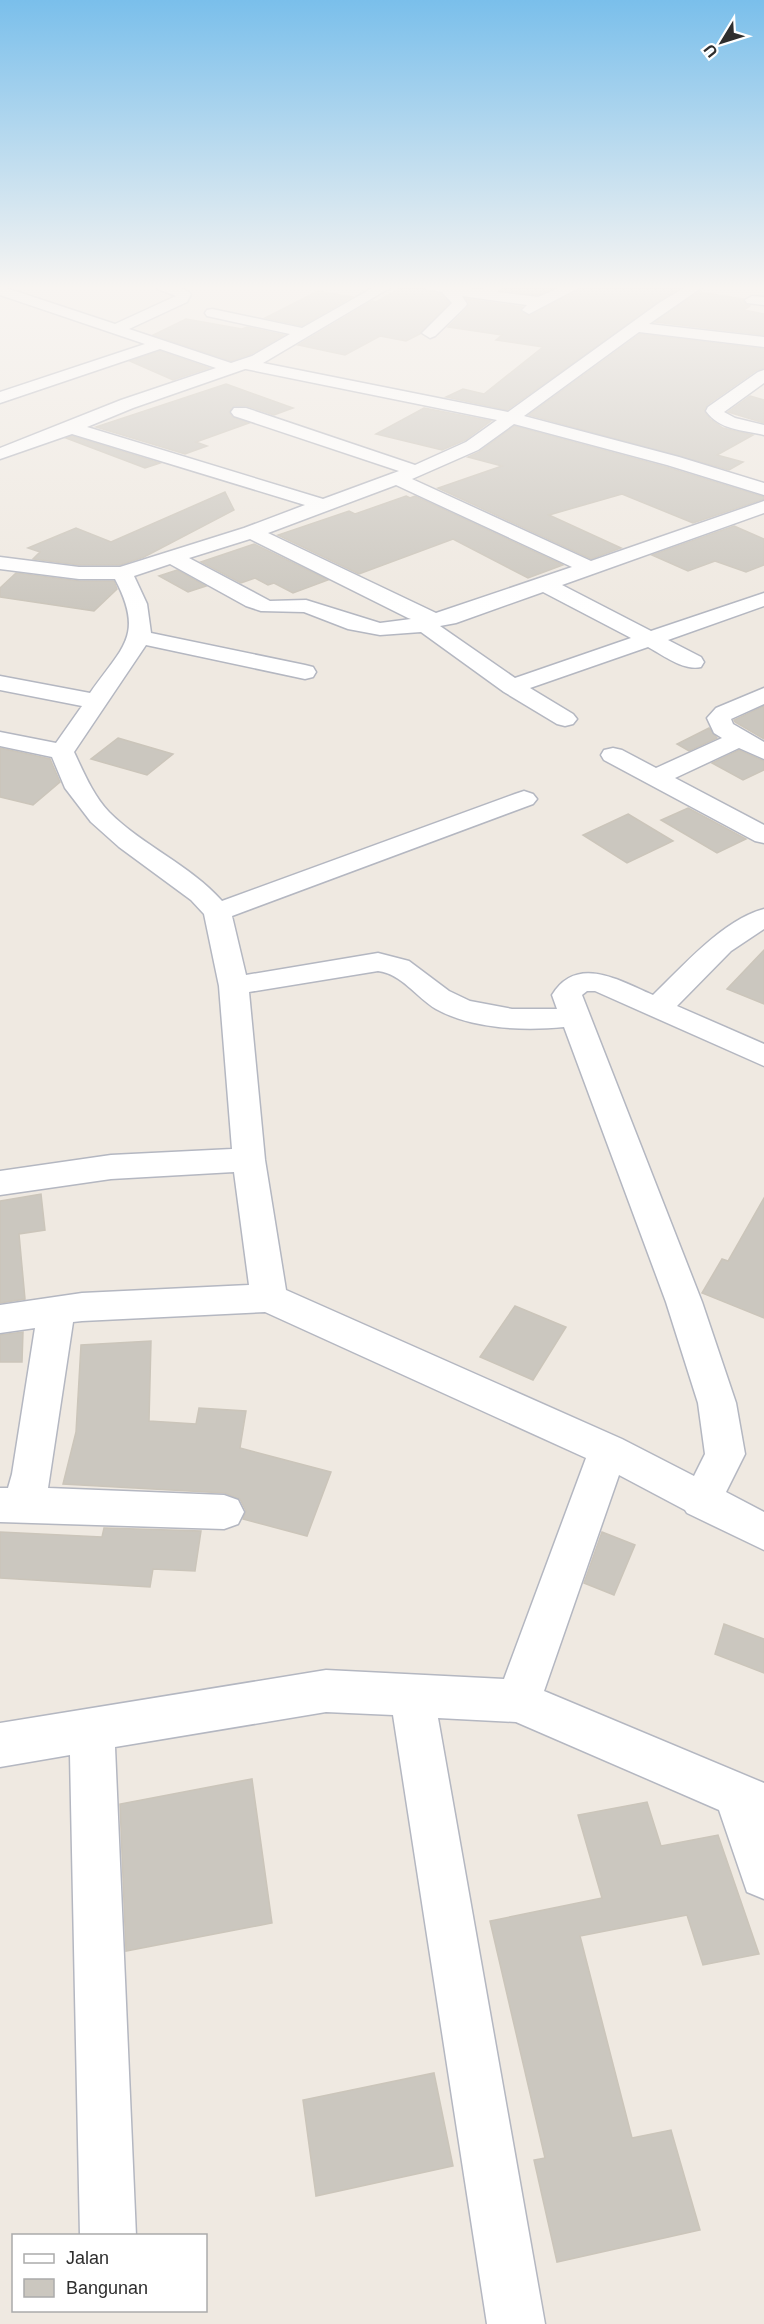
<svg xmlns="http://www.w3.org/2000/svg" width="764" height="2324" viewBox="0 0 764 2324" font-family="Arial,sans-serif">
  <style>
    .building { fill: #cbc7bf; stroke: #cbc5ba; stroke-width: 1.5 }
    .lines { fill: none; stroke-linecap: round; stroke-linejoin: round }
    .minor-casing { stroke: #b4b7c1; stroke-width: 3 }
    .minor { fill: #fff; fill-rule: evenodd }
  </style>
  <rect width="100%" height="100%" fill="#efe9e1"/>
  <path class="building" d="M404,286L421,287L425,291L441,294L449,303L420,334L406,341L380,336L345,355L298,345L372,301L376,302Z
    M505,286H559L538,295L502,290Z
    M584,286H663L679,288L507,410L446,397L463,389L484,394L543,347L496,340L502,335L448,327L467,308L469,303L466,299L522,307L521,312L530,316Z
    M318,291L352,297L302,326L265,318Z
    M699,292L743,299L745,304L750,306L744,310L764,314V335L655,322Z
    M186,319L242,329L247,327L284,335L251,354L231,361L153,335Z
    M640,334L764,349V368L757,370L707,405L704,410L710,419L723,428L753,435L717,455L743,462L729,470L529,415Z
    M160,351L209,368L173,380L130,361Z
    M226,384L293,408L274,415L247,406H234L229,412L232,417L249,423L196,442L207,446L185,454L96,427Z
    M750,396L764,400V423L728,412Z
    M424,408L491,421L465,440L442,450L376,434Z
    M514,426L666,467L764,497V499L693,523L622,494L549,515L621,548L591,559L438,488L502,466L468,457L479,452Z
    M72,436L160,463L145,468L66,438Z
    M225,492L234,510L144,557L120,565H79L33,559L40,552L28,548L76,528L111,542Z
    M406,496L410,498L415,496L563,565L528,578L453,539L359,574L278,535L349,511L355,514Z
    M734,526L764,539V565L746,572L715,561L688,571L652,555Z
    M254,544L328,580L293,593L274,583L268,585L255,578L241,583L201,562Z
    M177,570L206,586L188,592L159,576Z
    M16,573L79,581H114L117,589L94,611L0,597V588Z
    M764,706V739L735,722L734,720Z
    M709,728L717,738L689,751L677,744Z
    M118,738L173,754L147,775L91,759Z
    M0,748L50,759L60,782L33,805L0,797Z
    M739,750L764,761V770L743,780L712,763Z
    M688,808L746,839L717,853L661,820Z
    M628,814L673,841L627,863L583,835Z
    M764,950V1004L727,989Z
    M41,1194L45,1230L19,1234L25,1299L0,1303V1201Z
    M764,1198V1318L702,1293L722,1259L728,1261Z
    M515,1306L566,1327L533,1380L480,1357Z
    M23,1332L22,1362H0V1335Z
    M151,1341L149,1421L196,1424L199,1408L246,1411L240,1448L331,1472L307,1536L243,1519L246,1511L240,1499L225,1493L63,1484L76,1432L81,1345Z
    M104,1528L201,1531L195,1571L153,1569L150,1587L0,1578V1532L102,1537Z
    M602,1532L635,1545L614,1595L584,1583Z
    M724,1624L764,1639V1673L715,1654Z
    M252,1779L272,1923L126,1951L120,1804Z
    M647,1802L661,1846L718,1835L759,1954L703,1965L687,1915L580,1936L632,2138L671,2130L700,2230L557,2262L534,2160L545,2158L490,1921L602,1898L578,1815Z
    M434,2073L453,2166L316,2196L303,2100Z"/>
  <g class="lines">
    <g class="minor-casing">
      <path id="minor" d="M0,286L115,324L176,296L158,289L156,286C169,286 182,285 191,294L187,302L129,329L231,363L252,356L290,334L207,316L205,313L207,310L212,309L302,328L376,286H393L263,363L508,412L659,303L687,286H704L649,324L764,337V347L639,332L524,416L679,457L764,483V495L667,465L514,424L478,450L412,479L591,561L764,501V513L562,585L651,631L764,593V606L668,640L701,657L704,662L701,667C683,671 663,655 648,647L530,688L573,714L577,719L573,724L565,726L557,724L504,692L421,632L380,635L348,629L304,612L261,611L246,606L170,564L134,576L147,604L151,633L305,665L313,667L316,672L313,677L305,679L146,645L74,752C84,773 93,795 109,812C143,846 190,865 222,901L515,794L524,791L533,794L537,799L533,804L232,916L246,975L378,953L409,961L449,991L470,1001L512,1009H557L552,995C577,954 620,981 653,995C682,967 724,919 764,909V929L731,951L677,1006L764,1044V1066L595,991H587L582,995L702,1302L736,1403L745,1454L726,1492L764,1512V1550L687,1513L685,1510L619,1475L544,1691L764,1783V1899L747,1892L719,1810L516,1722L438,1718L545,2324H487L393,1715L326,1712L115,1747L136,2236H80L70,1755L0,1767V1723L326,1670L504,1679L586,1458L265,1312L82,1321L73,1322L48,1488L224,1495L238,1500L244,1512L238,1524L224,1529L0,1522V1488H8L12,1474L35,1328L0,1333V1305L82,1293L249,1285L234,1172L111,1179L0,1195V1171L111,1155L232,1149L219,986L204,914L191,900L119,847L91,822L65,788L52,757L0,746V732L56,743L82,706L0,690V676L90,693C122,647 145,636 115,579H79L0,569V557L79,567H120L244,528L305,505L72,434L0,459V448L121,400L216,368L160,349L0,403V392L145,344L0,295ZM245,369H246L497,420L466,442L415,465L246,408H234L231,412L234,416L399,471L323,499L87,427L133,408ZM396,485L572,567L436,613L268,533ZM250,539L408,618L411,619L380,623L306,600L270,601L189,558ZM543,592L631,638L515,678L440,626L456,623ZM378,971C402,974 416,997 436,1009C472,1029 524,1031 564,1027L666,1302L698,1403L705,1454L694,1476L622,1439L286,1290L265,1160L249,992Z
        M423,286H455L481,290L487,286H503L497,292L538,297L564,286H582L529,314L522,310L527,305L462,296L467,304L465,307L435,336L430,338L422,333L452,303L442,292L425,289Z
        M752,296L764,297V305L747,303L745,300Z
        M764,370V383L724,412L735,418L764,425V435C743,430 719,430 706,411L708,407L758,372Z
        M764,688V704L731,719L733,724L764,742V759L739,748L675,778L764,825V843L755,841L604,760L601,755L604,750L613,748L622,750L656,768L722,738L714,733L707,718L716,708Z"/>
    </g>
    <use href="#minor" class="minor"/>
  </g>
  <linearGradient id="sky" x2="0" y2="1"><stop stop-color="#7abfeb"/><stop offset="0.47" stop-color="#f8f5f2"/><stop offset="1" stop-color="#f8f5f2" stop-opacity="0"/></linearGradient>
  <rect width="764" height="611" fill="url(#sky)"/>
  <rect x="12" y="2234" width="195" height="78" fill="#ffffff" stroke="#ababab" stroke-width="1.5"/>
  <rect x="24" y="2254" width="30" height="9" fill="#ffffff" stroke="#ababab" stroke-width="1.5"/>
  <text x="66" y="2264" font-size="18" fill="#2e2e2e">Jalan</text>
  <rect x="24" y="2279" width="30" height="18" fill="#cbc7bf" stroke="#ababab" stroke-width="1.5"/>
  <text x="66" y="2294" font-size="18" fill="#2e2e2e">Bangunan</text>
  <g transform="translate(722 42) rotate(232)" stroke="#ffffff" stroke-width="4.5" paint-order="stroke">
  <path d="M0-4.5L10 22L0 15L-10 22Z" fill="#2e2e2e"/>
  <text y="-9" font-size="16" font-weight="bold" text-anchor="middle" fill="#2e2e2e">U</text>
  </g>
</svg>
